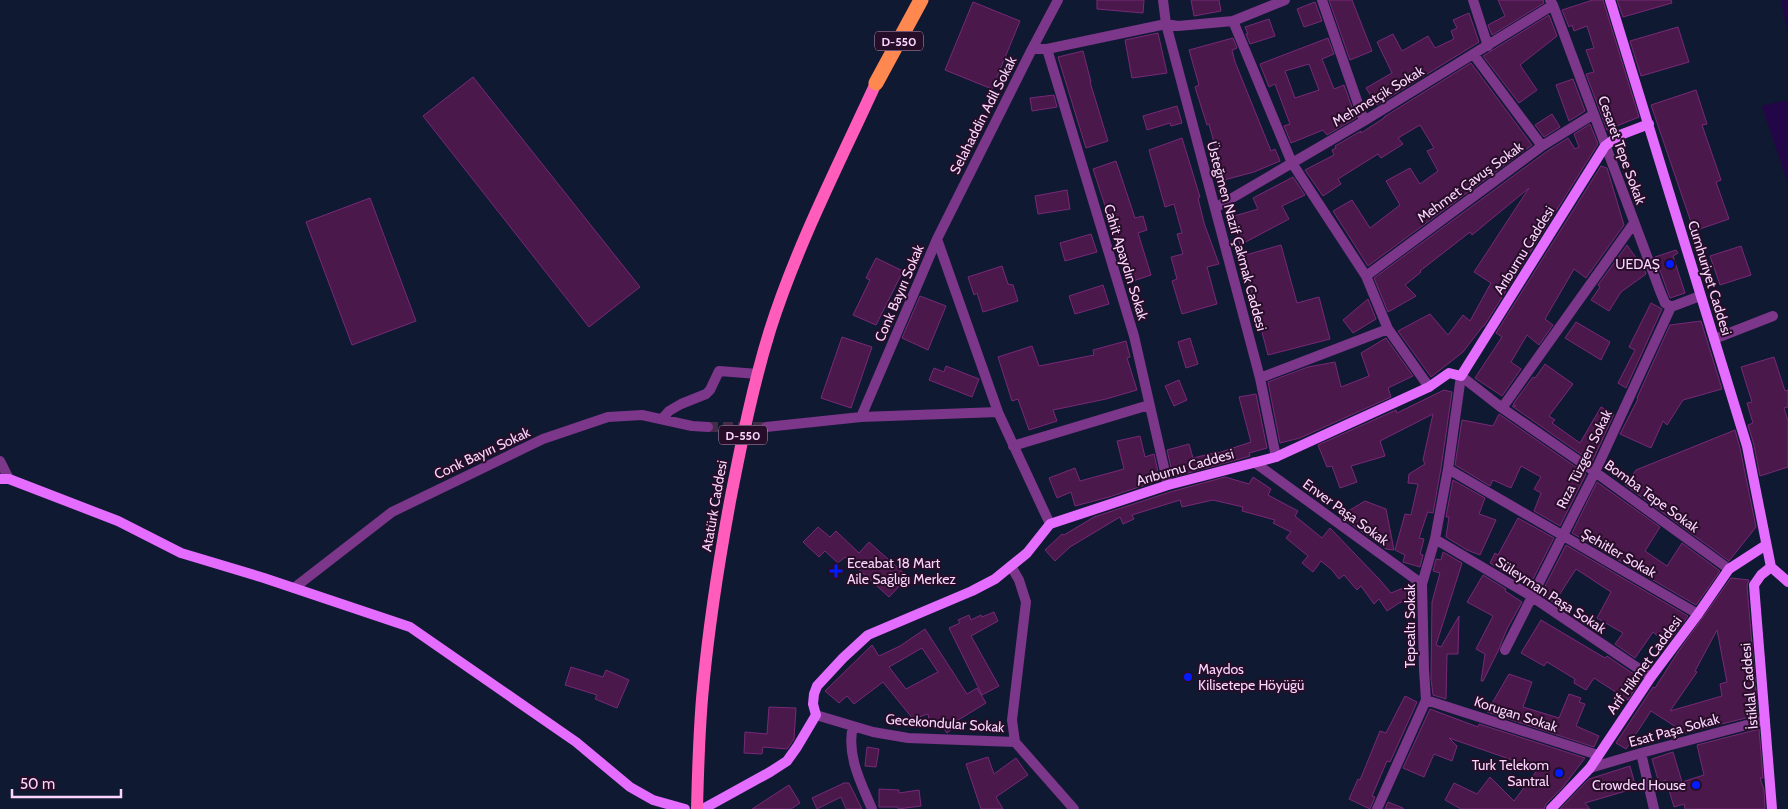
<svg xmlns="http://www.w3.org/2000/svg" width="1788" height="809" viewBox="0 0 1788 809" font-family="Cabin,sans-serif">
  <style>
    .green { fill: #101932 }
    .water { fill: #230648 }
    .building { fill: #4a184a; stroke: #772978; fill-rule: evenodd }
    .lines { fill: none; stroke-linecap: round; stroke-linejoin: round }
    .street-tunnel { stroke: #472c48; stroke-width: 10; stroke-dasharray: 10 5; stroke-linecap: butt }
    .street { stroke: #7c368a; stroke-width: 10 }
    .secondary { stroke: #e46cff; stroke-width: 10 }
    .primary { stroke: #ff5cbb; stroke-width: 12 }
    .highway { stroke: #ff8750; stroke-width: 15 }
    .poi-dot { fill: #011cff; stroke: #270e28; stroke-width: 2 }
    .labels { text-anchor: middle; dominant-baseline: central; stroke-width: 4; stroke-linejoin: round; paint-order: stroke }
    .shield { fill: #270e28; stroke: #bb99be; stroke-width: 1 }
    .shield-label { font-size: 12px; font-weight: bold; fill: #fbd5ff }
    .street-label { font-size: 14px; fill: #fbd5ff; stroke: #270e28 }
    .poi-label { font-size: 14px; fill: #fbd5ff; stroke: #270e28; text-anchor: end }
  </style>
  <rect width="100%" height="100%" fill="#270e28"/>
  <path class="green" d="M0,0H1781L1788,35V100L1762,106L1788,184V809H0Z"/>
  <path class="water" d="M1781,0H1788V35Z
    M1788,100V184L1762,106Z"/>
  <path class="building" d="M1097,0H1144L1143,13L1097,9Z
    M1191,0H1219L1221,11L1194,16Z
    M1329,0H1352L1372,51L1350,60Z
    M1498,0H1543L1544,3L1492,35L1488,25L1505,16Z
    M1593,0H1603L1639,117L1607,130L1586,74L1594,72L1586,50L1594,48L1587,26L1574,31L1572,25L1569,27L1562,10Z
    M1617,0H1671L1672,3L1623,17Z
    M973,2L1020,21L992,89L945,70Z
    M1315,2L1322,21L1304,27L1297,9Z
    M1469,13L1479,42L1377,105L1366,88L1392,73L1377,42L1393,34L1402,51L1428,36L1435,48L1454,39L1451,31L1457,28L1453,20Z
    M1549,15L1557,36L1520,65L1537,90L1519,103L1483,56Z
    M1269,19L1275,36L1250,44L1246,34H1248L1245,27Z
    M1678,27L1689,62L1641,76L1630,41Z
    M1158,33L1167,73L1132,78L1125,40Z
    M1233,38L1237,48L1232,50L1235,62L1271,151L1275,149L1280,161L1254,172L1224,180L1209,124L1207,125L1195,87L1199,85L1189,50Z
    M1328,38L1334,54L1322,59L1334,89L1344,85L1356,118L1327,135L1323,130L1291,143L1284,126L1290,124L1275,84L1269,87L1260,64ZM1309,64L1319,90L1295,98L1285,71Z
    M1083,51L1091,82H1090L1108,141L1086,148L1058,57Z
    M1471,63L1532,145L1368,266L1333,211L1352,200L1370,228L1400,205L1386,181L1410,168L1420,184L1438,171L1427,151L1434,148L1420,125L1398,138L1403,144L1381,158L1378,154L1338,179L1341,184L1323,196L1305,170L1334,155L1332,150L1336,148L1335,146L1361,131V133L1384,118V117Z
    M473,77L640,287L589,327L423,116Z
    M1573,79L1585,111L1569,121L1556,85Z
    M1696,90L1707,124L1702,125L1721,180L1716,182L1729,219L1694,231L1651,105Z
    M1054,95L1057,107L1032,111L1030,98Z
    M1177,106L1182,123L1171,126L1170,123L1147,130L1143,116Z
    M1552,114L1560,127L1544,137L1535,125Z
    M1590,124L1598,144L1484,326H1483L1463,352L1431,377L1398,331L1430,314L1448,335L1463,315L1470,321L1491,283L1474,272L1529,188L1472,235L1470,232L1420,271L1421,272L1405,285L1416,296L1388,312L1374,278L1546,152L1568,138L1575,149L1579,147L1574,134Z
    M1182,138L1200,197L1198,198L1204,223L1219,264L1207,267L1217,304L1182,314L1172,281L1177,279L1171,257L1183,254L1177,234L1182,233L1174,204L1165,207L1149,150Z
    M1116,161L1135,218L1143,216L1147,230L1138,233L1151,275L1130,282L1093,169Z
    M1601,166L1607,168L1624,225L1586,278L1574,269L1545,319L1553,325L1539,345L1527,335L1511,362L1521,369L1502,396L1475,378L1502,337L1496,333Z
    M1293,177L1305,195L1282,206L1289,219L1240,245L1231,217L1258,209L1253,198Z
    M1067,190L1070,209L1038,214L1035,196Z
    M370,198L416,321L352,345L306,222Z
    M1091,234L1097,252L1065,261L1060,243Z
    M1281,245L1297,303L1319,297L1330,339L1268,355L1242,256Z
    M1627,245L1639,262H1642L1646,274L1621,292L1609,311L1591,300L1600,287L1598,285Z
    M1741,246L1751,275L1720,285L1710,256Z
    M1676,250L1678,253L1673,256L1685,293L1670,298L1655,257Z
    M876,258L903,271L876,325L853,315L870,280L866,278Z
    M1002,266L1008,284L1013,285L1018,301L983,312L977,293L974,295L968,277Z
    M1103,285L1109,304L1075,314L1069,296Z
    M920,296L946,306L928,350L902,338Z
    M1368,299L1376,319L1353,333L1343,320Z
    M1651,303L1662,309L1626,388L1618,383L1635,350L1629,347Z
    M1701,321L1722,389L1683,400L1667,425L1663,421L1651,448L1620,434L1638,399L1637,398L1670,325Z
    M1576,322L1610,342L1601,360L1565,338Z
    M842,337L872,347L851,408L821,398Z
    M1190,338L1198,364L1186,368L1178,342Z
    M1386,338L1413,376L1388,388L1391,397L1300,438L1280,443L1268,382L1308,367L1335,362L1341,387L1369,376L1361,353Z
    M1126,341L1130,357L1127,358L1137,390L1106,399L1053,410L1057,421L1029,430L1018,399L1012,401L998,357L1032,346L1039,366L1094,355L1093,350Z
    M1774,357L1785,391L1788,390V407L1784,408L1788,421V467L1760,476L1754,445L1748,425L1753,423L1747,403L1752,402L1741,367Z
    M1545,364L1573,384L1549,416L1555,420L1552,423L1580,443L1601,407L1614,414L1592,462L1512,406H1516L1513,404L1533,377L1535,378Z
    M946,366L979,379L972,397L929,380L934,368L944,372Z
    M1179,380L1187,400L1174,406L1165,386Z
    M1444,390L1452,392L1441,468L1433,513L1428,512L1427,514L1419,538L1424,539L1420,554L1423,555L1420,567L1403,562L1405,555L1395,550L1405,514L1411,515L1418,484L1408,483L1409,474L1425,464L1423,460L1433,414L1380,441L1385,456L1351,466L1357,482L1340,488L1332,466L1327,467L1318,445L1396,410L1397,413Z
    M1256,394L1267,448L1249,453L1250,456L1240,459L1173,477L1167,450L1189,444L1193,458L1218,452V453L1251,442L1239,397Z
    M1499,414L1586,474L1560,526L1534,511L1541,493L1534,489L1541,477L1521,466L1511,488L1493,480L1490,486L1455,465L1462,420L1493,426Z
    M1735,430L1740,448L1756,527L1729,561L1625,485L1636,470Z
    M1140,436L1145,457L1154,454L1160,480L1109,497L1075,506L1071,492L1057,498L1049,478L1075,468L1080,481L1124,469L1117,441Z
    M1225,477L1249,484L1253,477L1271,489L1268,495L1298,511L1295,516L1322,538L1330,528L1380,580L1391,593L1408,586L1413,598L1399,603L1387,611L1379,599L1374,604L1361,586L1357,590L1344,575L1339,579L1332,570L1321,561L1313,572L1302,563L1308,556L1286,538L1291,532L1273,523L1275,520L1242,511L1243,507L1213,500L1182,507L1180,500L1132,515L1134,519L1123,524L1120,517L1070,547L1055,561L1045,550L1062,534L1064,535L1094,517L1170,492Z
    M1453,480L1485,498L1479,514L1496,520L1480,555L1467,550L1446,537L1449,517H1446Z
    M1597,482L1660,527L1645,551L1667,566L1682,543L1720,571L1696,605L1572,533Z
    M1365,501L1386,509L1394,550L1386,549L1340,516Z
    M1518,518L1554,538L1532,581L1513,571L1511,576L1490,563L1495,553L1498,555Z
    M818,527L830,537L836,531L859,553L869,542L908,577L889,597L845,557L838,563L825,551L819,557L803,542Z
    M1566,545L1688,616L1667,644L1653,632L1635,658L1615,644L1623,633L1597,618L1611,592L1576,569L1554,603L1541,594Z
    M1443,552L1462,563L1436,645L1441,647L1459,616L1458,654H1447L1446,699L1433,695L1431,679L1432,602L1440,573L1433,571L1436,559L1441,560Z
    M1483,575L1506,589L1505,591L1522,602L1507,629L1498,651L1483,681H1481L1485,654L1476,649L1493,616L1467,602Z
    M1731,578L1749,580L1747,586L1758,715L1677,735L1676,727L1651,711L1626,749L1616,743L1653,687L1655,688L1678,652ZM1717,630L1727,682L1720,684L1722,696L1670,711L1697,672L1695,671Z
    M994,612L998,621L971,636L999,686L982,695L949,628L960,623L958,620L969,615L971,620L981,615L982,617Z
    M1541,620L1605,658L1607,656L1641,679L1628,700L1594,678L1586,690L1574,683L1575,679L1547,662L1544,666L1521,653Z
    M925,629L967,694L977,688L986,703L955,722L957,725L947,733L940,723L930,726L928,714L913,719L883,682L854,704L847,696L839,703L825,691L872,645L879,656L900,646ZM922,648L938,672L906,689L889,667Z
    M571,667L603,677L606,670L629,680L617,708L595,699L597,695L565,685Z
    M1509,674L1532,682L1523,707L1559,718L1569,694L1581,698L1579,702L1585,704L1576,726L1599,736L1594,747L1487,712Z
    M1405,696L1417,702L1390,762L1387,761L1372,796L1375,797L1370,809L1349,799L1358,779L1360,780L1380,731L1386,733Z
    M769,707L796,708L794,739L787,749L763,747L762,754L744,753L745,732L767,734Z
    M1430,709L1478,727L1479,724L1585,758L1563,787L1546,804L1544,809H1461L1445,800L1454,783L1477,794L1490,777L1514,801L1538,769L1449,738L1457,746L1452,761L1434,754L1424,777L1403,768Z
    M1759,729L1763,778H1760L1764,790L1765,809H1685L1684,804L1674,807L1666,780L1659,783L1652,759L1673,752L1682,782L1704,775L1697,745Z
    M867,747L879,749L876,767L865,766Z
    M988,757L994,774L1016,758L1028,775L996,797L1003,809H981L966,764Z
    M1630,766L1636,788L1585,803L1590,809H1560L1589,779Z
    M844,783H849L862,809H846L841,797L817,809L812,798Z
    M789,785L800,803L791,809H752Z
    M879,789L899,790V793L919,790L921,806L898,809V807H879Z
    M1388,802L1403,808V809H1385Z"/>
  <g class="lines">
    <path class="street-tunnel" d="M708,427H766"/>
    <path class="street" d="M1163,0L1166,24L1260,378L1276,457
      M1322,0L1364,121
      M1473,0L1488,46
      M1550,0L1553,5L1660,291L1665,303L1671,307
      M1233,21L1292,163L1366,276L1388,329L1429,387
      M1032,49L1058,0
      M1047,49L1134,336L1168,485
      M1474,55L1542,146
      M1215,208L1364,121L1553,5
      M937,239L998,412L1050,524
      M1366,276L1542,146L1594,114
      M1714,339L1773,316
      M1461,376L1502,408L1595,472L1729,569
      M1260,378L1388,329
      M1502,408L1634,223
      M861,417L937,239L1032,49H1047L1166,24L1178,26L1233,21L1285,0
      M662,419L669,411L681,404L706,394L710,390L719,371L758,374
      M766,427L861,417L998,412
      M1013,446L1149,405
      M0,461L9,479
      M1254,462L1422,584
      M1448,469L1698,614
      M1435,539L1531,596L1651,677
      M1011,566L1019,580L1026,602L1012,720L1015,742
      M294,588L392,512L543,439L608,417L642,415L692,426L708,427
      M1505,650L1595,472L1671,307L1700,296
      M1426,700L1598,755
      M816,715L873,732L908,738L1015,742L1074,809
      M853,726C846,755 861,783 872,809
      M1641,753L1654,809
      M1590,768L1641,753L1765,720
      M1377,809L1426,700L1424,670L1422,584L1435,539L1448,469L1461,376"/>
    <path class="secondary" d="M1610,0L1747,446L1771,567
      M0,479H9L118,521L181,553L264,578L410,627L576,742L630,787L653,800L685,809
      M1771,567L1761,575L1754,585L1772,809
      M1771,567L1788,582
      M703,809L770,772L787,761L797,747L816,715L813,704L814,694L817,686L843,658L868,635L972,591L995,579L1027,553L1050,524L1168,485L1276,457L1429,387L1449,373L1461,376L1605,146L1620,135L1649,124
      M1551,809L1590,768L1651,677L1698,614L1729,569L1766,545"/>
    <path class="primary" d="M697,809C698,769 699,728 703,688C709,624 719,560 731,496C742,440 753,385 770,330C797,245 839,164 876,83"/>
    <path class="highway" d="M876,83L921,0"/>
  </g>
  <g class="poi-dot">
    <circle cx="1670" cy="264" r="5"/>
    <path d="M833.5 563.5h5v5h5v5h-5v5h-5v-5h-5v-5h5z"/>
    <circle cx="1188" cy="677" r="5"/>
    <circle cx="1559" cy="773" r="5"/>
    <circle cx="1696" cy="785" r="5"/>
  </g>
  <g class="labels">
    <g class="shield">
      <rect x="875" y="31.5" width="48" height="19" rx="4"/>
      <rect x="719" y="425.5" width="48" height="19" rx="4"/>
    </g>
    <g class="shield-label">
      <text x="899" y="41">D-550</text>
      <text x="743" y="435">D-550</text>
    </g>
    <g class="street-label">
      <text transform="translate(1378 96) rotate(-31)">Mehmetçik Sokak</text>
      <text transform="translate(983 115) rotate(-63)">Selahaddin Adil Sokak</text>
      <text transform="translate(1622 150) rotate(70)">Cesaret Tepe Sokak</text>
      <text transform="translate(1470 182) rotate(-36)">Mehmet Çavuş Sokak</text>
      <text transform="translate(1237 236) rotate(75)">Üsteğmen Nazif Çakmak Caddesi</text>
      <text transform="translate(1524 250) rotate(-58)">Arıburnu Caddesi</text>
      <text transform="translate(1126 262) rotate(73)">Cahit Apaydın Sokak</text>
      <text transform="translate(1710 278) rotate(73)">Cumhuriyet Caddesi</text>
      <text transform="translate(899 293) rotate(-67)">Conk Bayırı Sokak</text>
      <text transform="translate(482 453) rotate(-25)">Conk Bayırı Sokak</text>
      <text transform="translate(1584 459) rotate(-64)">Rıza Tüzgen Sokak</text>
      <text transform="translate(1185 467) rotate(-16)">Arıburnu Caddesi</text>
      <text transform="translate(1652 496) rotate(36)">Bomba Tepe Sokak</text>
      <text transform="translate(714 506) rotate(-80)">Atatürk Caddesi</text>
      <text transform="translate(1346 512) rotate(36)">Enver Paşa Sokak</text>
      <text transform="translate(1619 553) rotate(30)">Şehitler Sokak</text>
      <text transform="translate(1551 595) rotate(33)">Süleyman Paşa Sokak</text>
      <text transform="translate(1410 626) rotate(-90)">Tepealtı Sokak</text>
      <text transform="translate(1644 665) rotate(-54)">Arif Hikmet Caddesi</text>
      <text transform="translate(1749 686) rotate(-95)">İstiklal Caddesi</text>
      <text transform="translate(1516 714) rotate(18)">Korugan Sokak</text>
      <text transform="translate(945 723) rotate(4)">Gecekondular Sokak</text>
      <text transform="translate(1674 730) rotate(-15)">Esat Paşa Sokak</text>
    </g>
    <g class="poi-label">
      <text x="1660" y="264">UEDAŞ</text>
      <text x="847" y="563" text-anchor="start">Eceabat 18 Mart<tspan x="847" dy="16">Aile Sağlığı Merkez</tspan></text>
      <text x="1198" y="669" text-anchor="start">Maydos<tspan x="1198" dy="16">Kilisetepe Höyüğü</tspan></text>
      <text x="1549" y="765">Turk Telekom<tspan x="1549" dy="16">Santral</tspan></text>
      <text x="1686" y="785">Crowded House</text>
    </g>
  </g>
  <path d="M12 789v8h109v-8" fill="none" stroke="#fbd5ff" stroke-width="2.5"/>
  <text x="20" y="789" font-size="15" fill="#fbd5ff" stroke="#270e28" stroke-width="4" paint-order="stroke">50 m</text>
</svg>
